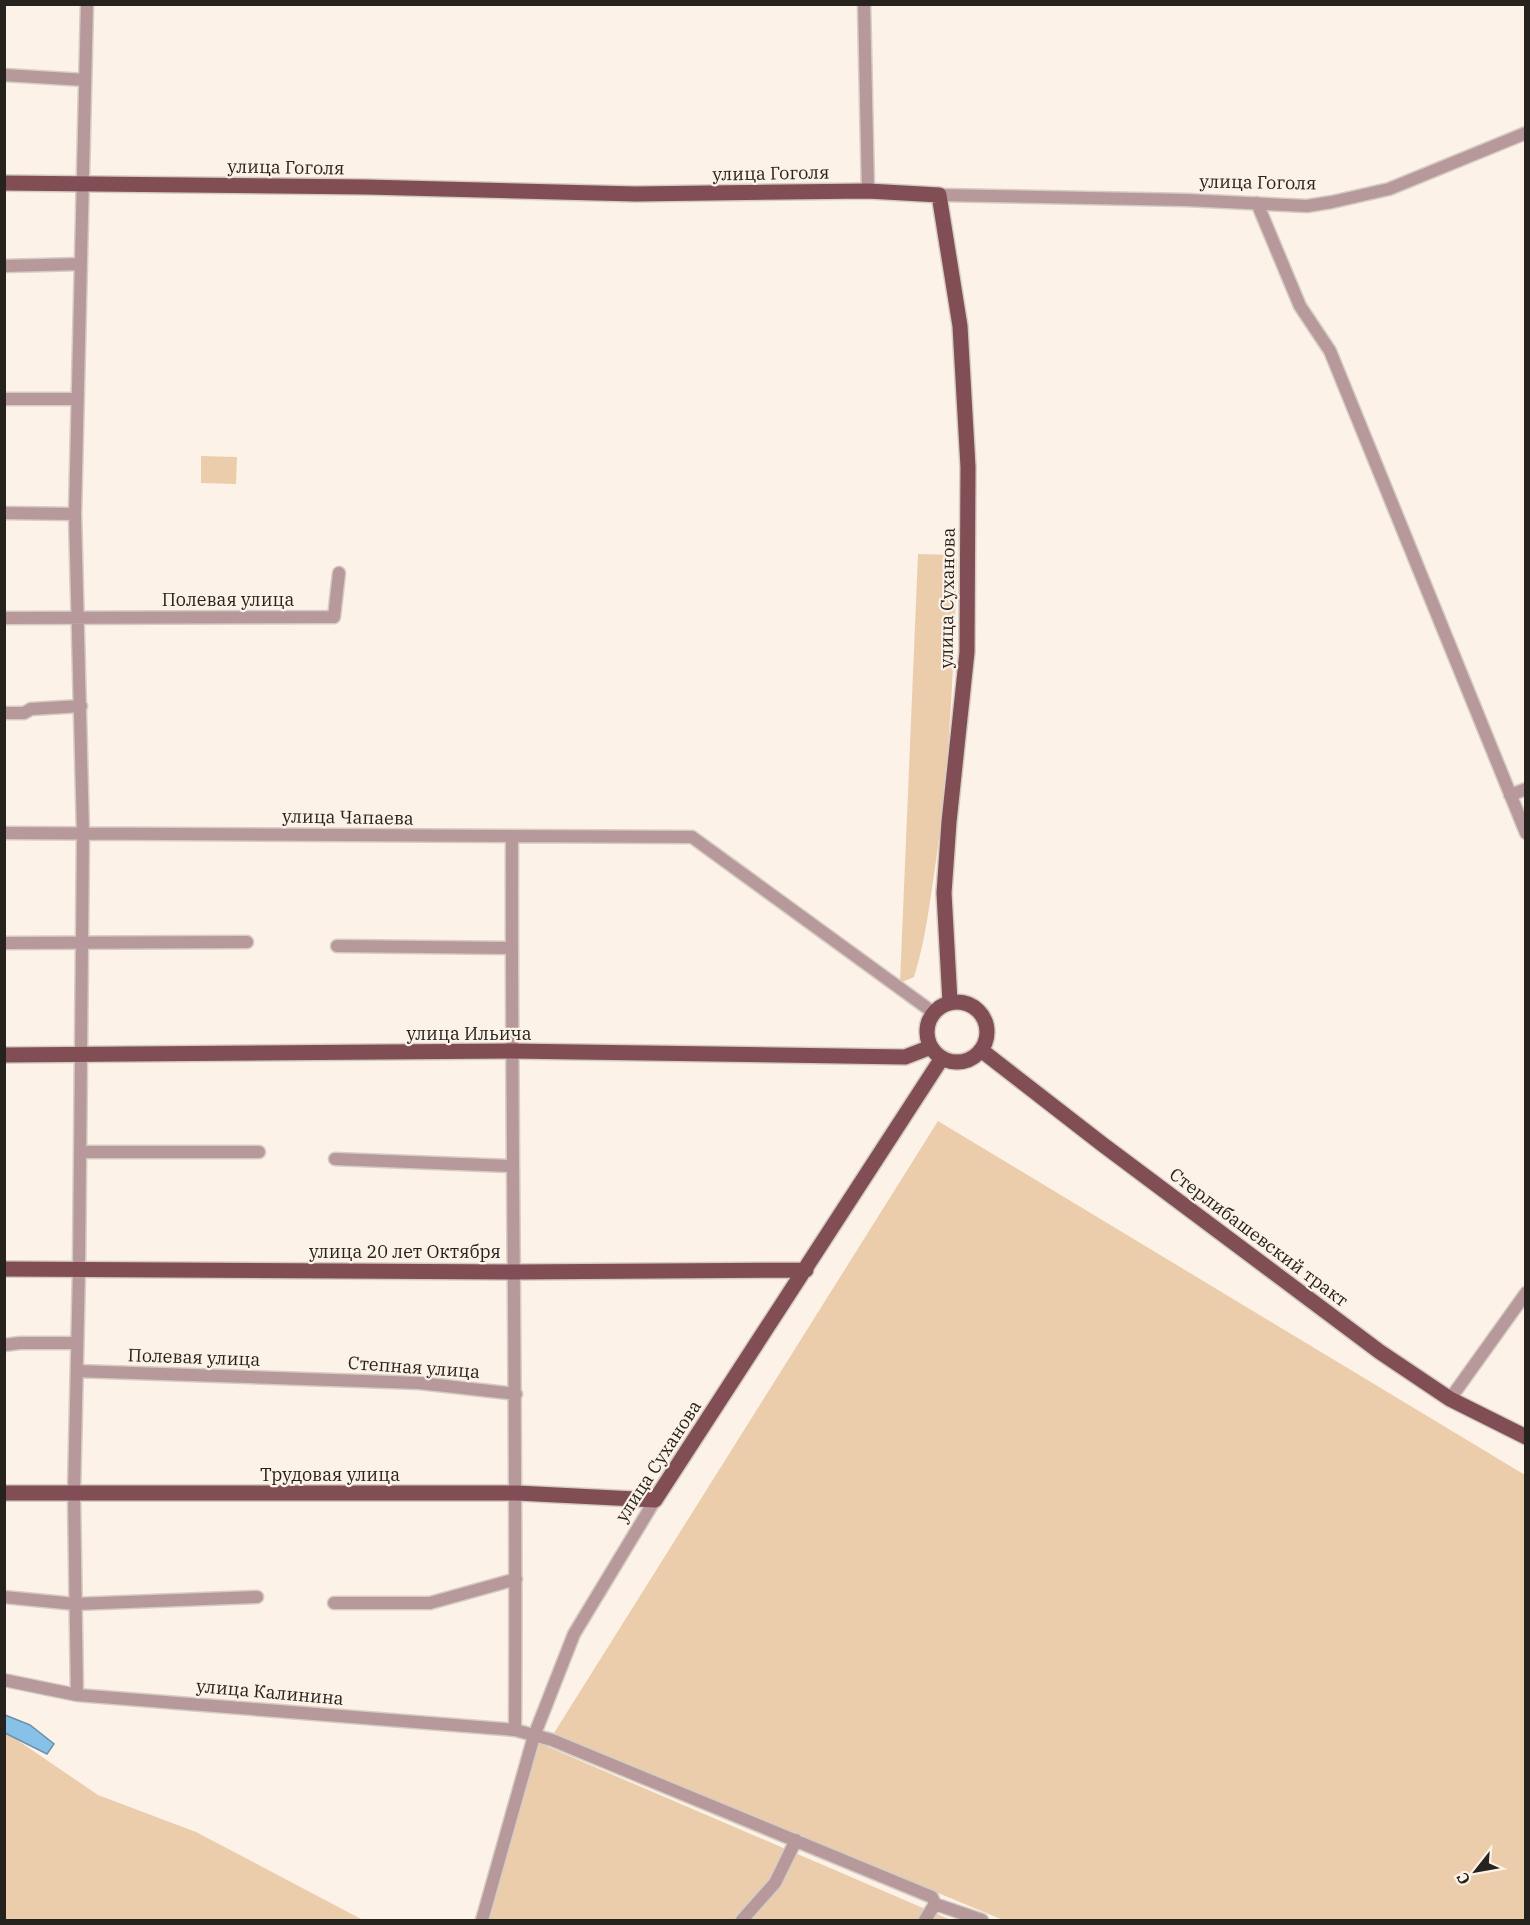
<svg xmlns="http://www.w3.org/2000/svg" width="1530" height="1925" viewBox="0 0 1530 1925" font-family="'IBM Plex Serif',serif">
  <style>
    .green { fill: #ebcdac }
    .water { fill: #88c1e7; stroke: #6b92ab; stroke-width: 1.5 }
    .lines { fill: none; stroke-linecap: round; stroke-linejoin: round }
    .minor-casing { stroke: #d5cdc3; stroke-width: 15 }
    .major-casing { stroke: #d5cdc3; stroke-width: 18 }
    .minor { stroke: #b7999c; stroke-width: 12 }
    .major { stroke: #814e55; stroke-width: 15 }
    .labels { text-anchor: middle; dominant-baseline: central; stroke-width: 4.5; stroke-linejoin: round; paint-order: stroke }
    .street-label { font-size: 18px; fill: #26231f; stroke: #fcf2e7 }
  </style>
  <rect width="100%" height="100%" fill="#fcf2e7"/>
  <path class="green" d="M201,456L237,457L236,484L201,483Z
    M918,554L954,555L957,559C954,660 950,761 936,861C930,900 926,939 914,977L900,983Z
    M938,1121L1525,1475V1920H1003L554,1733Z
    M4,1731L98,1795L196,1832L363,1920H5Z
    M539,1743L951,1920H489Z"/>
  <path class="water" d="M5,1715L30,1725L54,1744L47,1754L5,1733Z"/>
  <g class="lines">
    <g class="minor-casing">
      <path id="minor" d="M864,4L868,191
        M4,75L85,80
        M939,195L1186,200L1307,206L1332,202L1389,189L1526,133
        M1257,203L1300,306L1330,351L1526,833
        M4,266L80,264
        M4,399H77
        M4,513L75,514
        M4,618L334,617L339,573
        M4,713H24L31,709L81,706
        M1510,795L1526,789
        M4,833L692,837L934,1013
        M512,837C511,1135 517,1433 515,1730
        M4,943L247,942
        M337,946L512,948
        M80,1152H259
        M335,1159L513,1166
        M4,1345L20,1343H77
        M77,1371L419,1383L516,1394
        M1450,1399L1526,1293
        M4,1597L75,1604L257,1597
        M334,1603H430L516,1579
        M4,1680L77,1695L515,1730L552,1740L932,1897L935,1904L925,1920
        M77,1695L74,1494L79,1269L83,833L75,514L87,4
        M935,1904L982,1920
        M482,1920L534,1736L574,1634L655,1500
        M742,1920L775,1883L796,1840"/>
    </g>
    <g class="major-casing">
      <path id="major" d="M4,183L366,187L636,194L868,191L939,195L960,326L968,467L967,652L949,822L944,893L950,1002
        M927 1032a30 30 0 1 1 60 0a30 30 0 1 1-60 0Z
        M981,1050L1102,1144L1380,1352L1450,1399L1526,1437
        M4,1055L511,1051L905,1057L931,1047
        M4,1269L514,1272L806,1270
        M4,1493H517L655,1500L942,1058"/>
    </g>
    <use href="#minor" class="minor"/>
    <use href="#major" class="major"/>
  </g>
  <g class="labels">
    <g class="street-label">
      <text transform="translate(286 167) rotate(1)">улица Гоголя</text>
      <text transform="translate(771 173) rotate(-1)">улица Гоголя</text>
      <text transform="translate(1258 182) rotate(1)">улица Гоголя</text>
      <text transform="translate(947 598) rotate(-89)">улица Суханова</text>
      <text x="228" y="599">Полевая улица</text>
      <text transform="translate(348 817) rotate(1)">улица Чапаева</text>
      <text x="469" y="1033">улица Ильича</text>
      <text transform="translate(1259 1237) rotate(37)">Стерлибашевский тракт</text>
      <text x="405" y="1251">улица 20 лет Октября</text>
      <text transform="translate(194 1357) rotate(2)">Полевая улица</text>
      <text transform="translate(414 1367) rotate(4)">Степная улица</text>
      <text transform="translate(658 1461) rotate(-57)">улица Суханова</text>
      <text x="330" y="1474">Трудовая улица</text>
      <text transform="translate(270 1692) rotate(5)">улица Калинина</text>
    </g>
  </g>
  <rect width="1530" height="1925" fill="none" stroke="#26231f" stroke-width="12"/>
  <g transform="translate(1476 1871) rotate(239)" stroke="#fcf2e7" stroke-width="4.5" paint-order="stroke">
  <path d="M0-4.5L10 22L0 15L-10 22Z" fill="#26231f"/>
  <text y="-9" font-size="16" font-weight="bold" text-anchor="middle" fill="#26231f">С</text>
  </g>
</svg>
